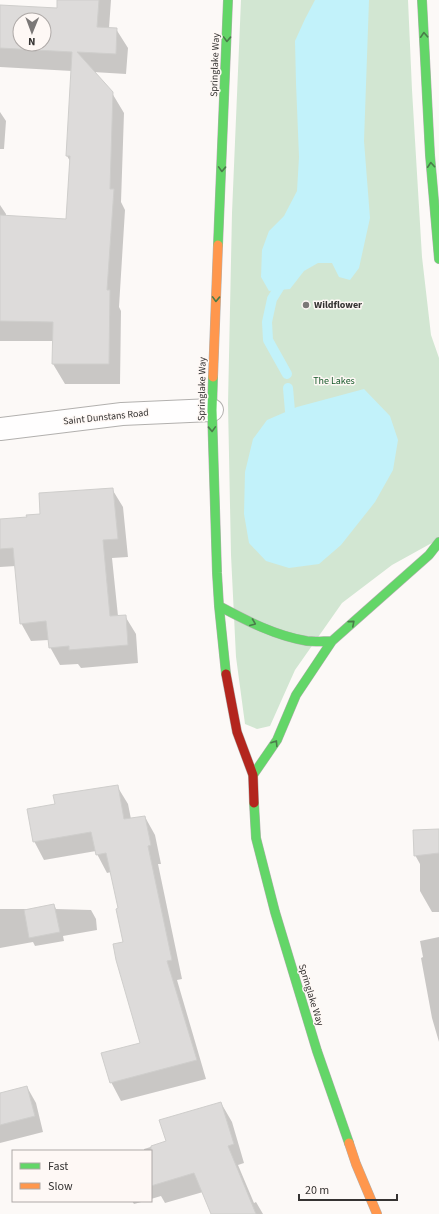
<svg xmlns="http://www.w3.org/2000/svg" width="439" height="1214" viewBox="0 0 439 1214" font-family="'Source Sans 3',sans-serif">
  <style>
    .green { fill: #d2e6d2 }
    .water { fill: #c2f2fa }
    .shadow { fill: #0003; fill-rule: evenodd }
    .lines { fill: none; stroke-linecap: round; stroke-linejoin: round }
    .stream { stroke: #c2f2fa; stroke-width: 10 }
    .building { fill: #dddbda; stroke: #cfcecc; fill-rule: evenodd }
    .street-casing { stroke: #b2b0ae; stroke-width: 24 }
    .fast-casing { stroke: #b2b0ae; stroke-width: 10 }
    .slow-casing { stroke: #b2b0ae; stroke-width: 10 }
    .jam-casing { stroke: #b2b0ae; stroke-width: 10 }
    .street { stroke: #fffefe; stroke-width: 22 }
    .fast { stroke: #63d668; stroke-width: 9 }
    .slow { stroke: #ff974d; stroke-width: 9 }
    .jam { stroke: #b3261e; stroke-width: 9 }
    .oneway { stroke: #4a7c4a }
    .poi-dot { fill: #7b7877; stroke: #fef8f5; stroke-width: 1.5 }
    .labels { text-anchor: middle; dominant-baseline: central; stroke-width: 3; stroke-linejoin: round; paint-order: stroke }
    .street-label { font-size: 10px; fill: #353332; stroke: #fef8f5 }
    .poi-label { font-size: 10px; font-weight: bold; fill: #353332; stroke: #fef8f5; text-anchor: start }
    .park-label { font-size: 10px; fill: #155829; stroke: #fef8f5 }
  </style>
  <rect width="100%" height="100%" fill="#fcf9f7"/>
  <path class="green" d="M241,0H408L412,90L422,257L431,335L439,358V539L392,565L342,603L295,670L270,726L257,729L245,724L236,657L231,555L228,404L232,213Z"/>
  <path class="water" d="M315,0H369L364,141L370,218L359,268L350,280L339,277L332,263H318L304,271L290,289L269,291L261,277L262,250L269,231L284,216L297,191L299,157L296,83L295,41L305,19Z
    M364,389L390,416L398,440L393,470L375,502L341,545L319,564L289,568L266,561L249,543L244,514L245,472L253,439L267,420L297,407Z"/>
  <path class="shadow" d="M58,0H111L109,28L116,29L128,48L126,74L93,72L112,93L124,113L121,202L125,210L119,307L121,311L120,384H65L53,364L54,341H0V291L67,220L70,161L67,156L72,71L0,67V6L58,9ZM20,20H44V44H20Z
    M0,112L6,121L4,149H0Z
    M0,205L6,214L4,239H0Z
    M112,489L123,507L128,557L112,558L118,616H125L136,634L138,663L81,668L78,664L60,665L50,647L49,640L31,641L21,623L16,566L0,567V520L28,518L41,515Z
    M117,786L128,804L131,819L145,817L155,835L161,864H158L182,979L177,980L206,1079L121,1101L111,1082L141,1043L119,909L111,872L107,873L97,854L96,851L44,860L34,841L56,805Z
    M439,830V912H432L420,891V864L415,855Z
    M54,905L56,909L91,910L96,919L97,930L63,936L64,941L35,946L33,942L0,948V909H34Z
    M439,937V1042L432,1018L421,958L423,957L420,941Z
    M27,1087L36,1103L43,1132L0,1143V1094Z
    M221,1103L232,1122L244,1163L238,1165L254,1203L256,1202L263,1214H213L203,1192L165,1203L161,1196L151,1199V1151H144V1149L167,1142Z
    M132,1201H145L134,1204Z"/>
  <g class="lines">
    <path class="stream" d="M285,278L272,299L267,322L268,340L287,374
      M288,388L290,411"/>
  </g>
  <path class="building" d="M57,0H99L97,27L117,28L116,54L77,52L113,92L110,189H114L107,290H110L109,364H52L53,322L0,321V215L66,219L70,156H66L72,52L0,48V5L57,8ZM20,20H44V44H20Z
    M113,488L118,539L103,540L110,616L126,615L128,645L69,650V646L49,648L46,621L20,624L13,548L0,549V519L27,517L26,515L40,514L39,493Z
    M118,785L124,819L145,816L151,845L148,846L172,960L167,961L197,1060L110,1083L101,1053L140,1043L116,960L113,944L123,942L116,909L118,908L106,853L96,855L91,832L33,842L27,809L55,804L53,795Z
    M439,829V853L414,856L413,830Z
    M54,904L60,932L29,938L24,910Z
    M27,1086L35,1116L0,1125V1093Z
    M221,1102L234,1144L228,1146L256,1214H211L194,1173L151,1186V1146L166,1141L159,1120Z"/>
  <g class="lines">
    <g class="street-casing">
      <path id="street" d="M0,429L122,414L212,410"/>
    </g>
    <g class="fast-casing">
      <path id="fast" d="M422,0L430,155L439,259
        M218,245L228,0
        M213,377L212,410L217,573L219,606L226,674
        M219,606C247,621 276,636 307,641C316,642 324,641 332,641
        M253,775L277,740L296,695L332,641L429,555L439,542
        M254,803L256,838L275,912L317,1051L349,1143"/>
    </g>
    <g class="slow-casing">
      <path id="slow" d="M213,377L218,245
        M349,1143L356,1164L377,1214"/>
    </g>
    <g class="jam-casing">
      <path id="jam" d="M226,674L237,732L253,775L254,803"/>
    </g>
    <use href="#street" class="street"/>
    <use href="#fast" class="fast"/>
    <use href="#slow" class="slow"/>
    <use href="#jam" class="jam"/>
  </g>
  <defs><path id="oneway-chevron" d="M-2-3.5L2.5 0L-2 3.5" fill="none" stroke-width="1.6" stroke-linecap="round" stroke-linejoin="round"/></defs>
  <g class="oneway">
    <use href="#oneway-chevron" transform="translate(424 35) rotate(-93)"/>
    <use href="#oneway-chevron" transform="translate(227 39) rotate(92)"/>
    <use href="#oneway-chevron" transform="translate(431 165) rotate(-94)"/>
    <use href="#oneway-chevron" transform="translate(222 169) rotate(92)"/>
    <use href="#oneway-chevron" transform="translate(216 299) rotate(92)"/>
    <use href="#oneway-chevron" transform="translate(212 429) rotate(88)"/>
    <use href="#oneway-chevron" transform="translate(253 623) rotate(22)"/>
    <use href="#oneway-chevron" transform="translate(352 623) rotate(-41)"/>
    <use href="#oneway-chevron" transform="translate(275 743) rotate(-58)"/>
  </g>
  <circle class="poi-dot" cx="306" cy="305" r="4"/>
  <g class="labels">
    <g class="street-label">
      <text transform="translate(215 65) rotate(-88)">Springlake Way</text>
      <text transform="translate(202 389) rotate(-89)">Springlake Way</text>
      <text transform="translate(106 417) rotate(-6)">Saint Dunstans Road</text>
      <text transform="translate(311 995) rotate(73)">Springlake Way</text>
    </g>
    <g class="poi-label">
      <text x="314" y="305">Wildflower</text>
    </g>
    <g class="park-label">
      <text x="334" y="381">The Lakes</text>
    </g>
  </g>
  <rect x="12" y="1150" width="140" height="52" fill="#fef8f5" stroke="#aea9a7"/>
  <rect x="20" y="1163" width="20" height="6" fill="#63d668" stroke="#aea9a7"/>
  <text x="48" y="1170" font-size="12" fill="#353332">Fast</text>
  <rect x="20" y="1183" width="20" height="6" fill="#ff974d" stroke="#aea9a7"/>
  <text x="48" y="1190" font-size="12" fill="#353332">Slow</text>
  <g transform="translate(32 32) rotate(181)"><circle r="19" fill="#fef8f5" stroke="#aea9a7"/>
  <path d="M0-3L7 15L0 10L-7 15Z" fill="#7b7877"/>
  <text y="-6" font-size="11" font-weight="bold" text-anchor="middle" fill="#353332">N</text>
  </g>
  <path d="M299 1194v6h98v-6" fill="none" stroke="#353332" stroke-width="2"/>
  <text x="305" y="1194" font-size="12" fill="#353332" stroke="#fef8f5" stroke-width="3" paint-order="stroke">20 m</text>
</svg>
